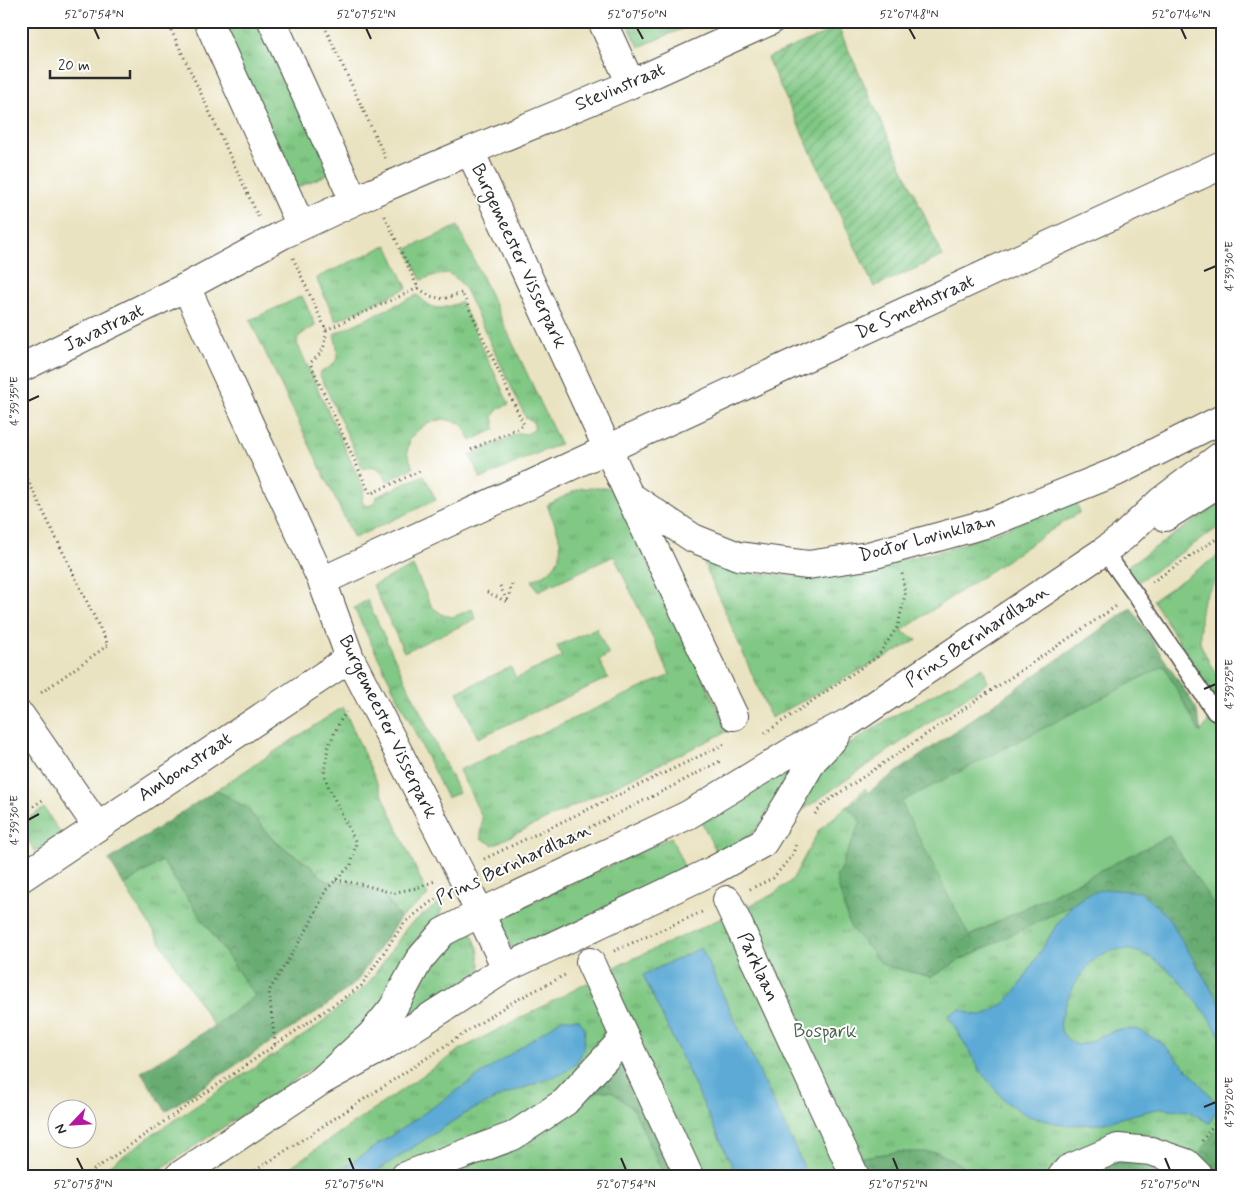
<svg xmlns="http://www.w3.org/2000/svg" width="1243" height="1197" viewBox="0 0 1243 1197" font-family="Mynerve,sans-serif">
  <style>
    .grass { fill: url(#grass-tufts); stroke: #567a58 }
    .forest { fill: url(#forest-crowns); stroke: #4a6c4e }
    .garden { fill: url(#garden-furrows); stroke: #567a58 }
    .pitch { fill: #80c884; stroke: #567a58 }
    .water { fill: #5caad5; stroke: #446a80 }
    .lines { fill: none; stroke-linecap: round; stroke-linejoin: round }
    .lane-casing { stroke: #484742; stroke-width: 19 }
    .street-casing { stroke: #484742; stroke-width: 30 }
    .secondary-casing { stroke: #484742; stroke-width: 30 }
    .path { stroke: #484742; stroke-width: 3; stroke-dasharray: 1 4; stroke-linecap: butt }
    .lane { stroke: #fff; stroke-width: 16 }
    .street { stroke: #fff; stroke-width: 28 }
    .secondary { stroke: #fff; stroke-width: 28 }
    .ticks { fill: none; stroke: #2b2b2b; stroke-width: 2 }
    .labels { text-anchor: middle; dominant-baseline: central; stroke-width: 4; stroke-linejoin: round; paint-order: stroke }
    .street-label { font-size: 19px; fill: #2b2b2b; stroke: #fff }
    .park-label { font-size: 19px; fill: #49624a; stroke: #fff }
    .neatline { fill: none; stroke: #2b2b2b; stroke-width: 2 }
    .ticks-label { font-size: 12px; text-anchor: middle; fill: #2b2b2b }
  </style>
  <defs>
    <pattern id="grass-tufts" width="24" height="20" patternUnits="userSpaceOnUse" patternTransform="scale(1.25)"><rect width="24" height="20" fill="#80c884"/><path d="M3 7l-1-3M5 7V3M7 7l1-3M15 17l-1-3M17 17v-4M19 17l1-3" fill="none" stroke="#69a36c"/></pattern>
    <pattern id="forest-crowns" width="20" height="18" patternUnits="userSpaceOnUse" patternTransform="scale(1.25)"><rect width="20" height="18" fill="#68ac72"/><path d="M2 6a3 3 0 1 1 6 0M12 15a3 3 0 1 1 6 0" fill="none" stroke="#568c5e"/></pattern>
    <pattern id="garden-furrows" width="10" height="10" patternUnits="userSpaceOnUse" patternTransform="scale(1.25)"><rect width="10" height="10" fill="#80c884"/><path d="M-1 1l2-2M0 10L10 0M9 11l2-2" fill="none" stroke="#69a36c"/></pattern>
  </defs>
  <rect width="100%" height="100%" fill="#fff"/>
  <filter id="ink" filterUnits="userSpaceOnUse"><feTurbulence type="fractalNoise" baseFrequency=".02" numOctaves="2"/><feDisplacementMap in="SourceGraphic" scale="10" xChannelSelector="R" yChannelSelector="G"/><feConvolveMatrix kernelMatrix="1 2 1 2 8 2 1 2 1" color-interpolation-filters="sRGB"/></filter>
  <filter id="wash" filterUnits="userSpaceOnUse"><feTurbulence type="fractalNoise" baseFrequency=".0096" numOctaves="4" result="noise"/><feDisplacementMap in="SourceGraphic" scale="20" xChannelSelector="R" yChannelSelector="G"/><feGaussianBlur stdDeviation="1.12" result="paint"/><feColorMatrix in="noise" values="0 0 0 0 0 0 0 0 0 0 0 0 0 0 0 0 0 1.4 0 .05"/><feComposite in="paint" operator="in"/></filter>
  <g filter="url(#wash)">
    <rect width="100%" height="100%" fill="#eae3c1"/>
    <path class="grass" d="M216,21H264L335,171L292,190Z
      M626,21H701L639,47Z
      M458,226L560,444L524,459L481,479L470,455L519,433L527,434L535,429L533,422L526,418L464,287L456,278L448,273L435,275L421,280L407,249Z
      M387,245L407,288L336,321L316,278Z
      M417,295C436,312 438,310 461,302L509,404L498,409L493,417L495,429L471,441L465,429L460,423L444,419L428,423L418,430L410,439L407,452L413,468L387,481L379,469L372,466L363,469L319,373C342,362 339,356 334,334Z
      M302,296L316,326L306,331L298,337L297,343L364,490L362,500L363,504L368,506L374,504L376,497L424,475L436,500L354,538L250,320Z
      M581,488H615L728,731L493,845L481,838L482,817L459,770L670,675L614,556L538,591L532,580C537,578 542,576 547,573C572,554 556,528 547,505Z
      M1076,501L1080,512L1050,531L901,631L917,640L771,718L701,556L756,574L826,577L945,550L993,533Z
      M1222,502V525L1135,584L1125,568Z
      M1222,553V574L1219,575L1203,600L1200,618V643L1210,664L1222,680V695H1212L1153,600Z
      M413,566L432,607L443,615L453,617L472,609L476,619L404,652L373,585Z
      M367,600L459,793L447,798L354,608Z
      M596,628L609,655L599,660L608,678L478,738L457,692L511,667L516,678L562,657L557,646Z
      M983,667L988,682L803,810L815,778L844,748L888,719Z
      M343,707L428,896L400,918L383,895L352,883L326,881L311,866L291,853L271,838L247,808L216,790Z
      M802,755L755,832L717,854L702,823Z
      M865,788L946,950L1167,845L1222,929V1176H277L461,1049L591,981L602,973L772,895L792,880L819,830L847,806Z
      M44,808L61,834L35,851L25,836L21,838V823Z
      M671,837L686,871L513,951L499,918Z
      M162,861L256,996L214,1026L124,885Z
      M445,901L436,924L386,998L350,1038L324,1060L150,1176H95L155,1133L315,1028L368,984L408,926L436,905Z
      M470,930L478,948L481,971L397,1025L429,962L452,942Z"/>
    <path class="forest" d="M1131,608L1196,708L1203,740L1164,666L901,802L970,936L1169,836L1222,917V1007L1167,916L1086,895L1072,905L958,961L931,977L883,965L850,927L836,878L861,821L847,807Z
      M216,790L247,808L274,841L291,853L311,866L326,881L352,883L383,895L400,918L356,982L324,1007L166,1111L141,1072L214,1026L255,996L162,861L124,885L109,860Z
      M622,1047L681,1176H664L634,1110L611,1091L584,1092Z
      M1216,1131L1222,1136V1176H1206L1193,1162Z
      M897,1152H937L981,1176H863L856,1158Z
      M1119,1154L1189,1176H1067Z"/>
    <path class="garden" d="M838,27L943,256L874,287L767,58Z"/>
    <path class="pitch" d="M1164,666L1200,733L1215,712L1222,706V917L1169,836L969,936L901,802Z"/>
    <path class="water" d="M1104,889L1141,892L1167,916L1222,1007V1039C1200,1003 1149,925 1098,957C1087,964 1081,975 1074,986C1069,994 1058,1021 1061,1030C1064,1038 1070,1041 1077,1045L1088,1043L1100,1036L1117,1030L1137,1029L1162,1043L1189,1071L1220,1107L1209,1123L1188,1111L1161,1108L1132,1115L1101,1124L1063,1125L1028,1116L1006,1102L981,1072L948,1015L960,1009L972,1014L982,1015L991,1012L1006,1002L1019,987L1057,924L1072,905L1086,895Z
      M701,948L804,1167L786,1176H737L643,975Z
      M562,1019H578L585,1028L583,1051L576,1064L562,1074L504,1095L464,1114L369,1176H332Z"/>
  </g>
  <g filter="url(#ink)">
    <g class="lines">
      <g class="lane-casing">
        <path id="lane" d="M1104,551L1135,594L1215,712L1222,715"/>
      </g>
      <g class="street-casing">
        <path id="street" d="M208,21L301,226
          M272,21L354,201
          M602,21L631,84
          M470,151L631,84L770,21
          M186,287L322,581L350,658L466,884L506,968
          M21,368L186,287L282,235L374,192L470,151L629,495L734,716
          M630,496L693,538L738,556L808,565L868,556L989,523L1116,472L1222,419
          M322,581L1222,165
          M21,716L97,826
          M21,878L350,658
          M727,900L855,1176
          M590,962L689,1176
          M405,1176L513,1136L565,1102L625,1037
          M1062,1176L1068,1169L1118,1148L1151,1151L1186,1163L1199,1176"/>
      </g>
      <g class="secondary-casing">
        <path id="secondary" d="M1165,517L1222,481
          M321,1081L371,1035L393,1008L419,960L443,932L480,913L688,815L793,751L851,721L1104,551L1123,537L1161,501L1222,455
          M179,1176L321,1081L383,1047L506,968L714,870L763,843L788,803L813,760L836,736"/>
      </g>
      <path class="path" d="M167,21L259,218
        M322,21L386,159
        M385,216L418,288L430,296L443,299L462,293L524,425L468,451
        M293,258L326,330C326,346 323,353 310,363L370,494L422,470
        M326,330L418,288
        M21,466L108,645L38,695
        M1152,582L1222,535
        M500,586L507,601
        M487,592L507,602L513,581
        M765,733L877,657L898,626L905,594L902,573
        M815,814L823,804L1118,605
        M21,815L44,799
        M484,859L727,743
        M489,873C568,839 646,801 722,760
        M336,880L365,885L392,893L416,888L435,881
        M750,889L773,878L792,856L796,845
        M614,951L704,911
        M275,1044L269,991L309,926L326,890L351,865L356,843L329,788L324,774L328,747L340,721L346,712
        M1202,1141L1222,1113
        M85,1176L361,986L404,923L431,902L443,895
        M247,1176L509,1004L565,975"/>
      <use href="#lane" class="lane"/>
      <use href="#street" class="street"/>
      <use href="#secondary" class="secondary"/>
    </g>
  </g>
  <path class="ticks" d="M94,28L99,39M366,28L371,39M637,28L643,39M909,28L915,39M1181,28L1186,39M1204,271L1216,266M28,401L39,396M1204,689L1216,684M28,820L39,814M1204,1107L1216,1102M77,1158L83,1170M349,1158L354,1170M621,1158L626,1170M893,1158L898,1170M1165,1158L1170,1170"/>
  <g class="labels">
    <g class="street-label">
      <text transform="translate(620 87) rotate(-23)">Stevinstraat</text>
      <text transform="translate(519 256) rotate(65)">Burgemeester Visserpark</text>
      <text transform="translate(915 307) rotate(-25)">De Smethstraat</text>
      <text transform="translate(104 328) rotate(-26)">Javastraat</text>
      <text transform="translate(927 538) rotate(-15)">Doctor Lovinklaan</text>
      <text transform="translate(977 636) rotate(-34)">Prins Bernhardlaan</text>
      <text transform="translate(388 727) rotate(64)">Burgemeester Visserpark</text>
      <text transform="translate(185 767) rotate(-34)">Ambonstraat</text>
      <text transform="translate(513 864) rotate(-25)">Prins Bernhardlaan</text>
      <text transform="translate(758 967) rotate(65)">Parklaan</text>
    </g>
    <g class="park-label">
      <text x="825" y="1031">Bospark</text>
    </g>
  </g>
  <rect width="1243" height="1197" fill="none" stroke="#fff" stroke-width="55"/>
  <g transform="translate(72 1124) rotate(245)"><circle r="24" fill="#ffffff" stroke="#aaaaaa"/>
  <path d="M0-4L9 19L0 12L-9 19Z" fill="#b5179e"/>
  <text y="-8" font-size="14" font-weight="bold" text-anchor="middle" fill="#2b2b2b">N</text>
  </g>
  <path d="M50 70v8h80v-8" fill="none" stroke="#2b2b2b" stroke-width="2.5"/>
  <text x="58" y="70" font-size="15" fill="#2b2b2b" stroke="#ffffff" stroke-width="4" paint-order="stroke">20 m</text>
  <rect x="28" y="28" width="1188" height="1142" class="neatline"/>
  <g class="ticks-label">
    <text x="94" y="18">52°07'54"N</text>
    <text x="366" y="18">52°07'52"N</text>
    <text x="637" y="18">52°07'50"N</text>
    <text x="909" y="18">52°07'48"N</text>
    <text x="1181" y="18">52°07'46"N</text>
    <text transform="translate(1229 266) rotate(-90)" y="4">4°39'30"E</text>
    <text transform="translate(14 401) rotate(-90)" y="4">4°39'35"E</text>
    <text transform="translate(1229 684) rotate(-90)" y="4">4°39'25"E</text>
    <text transform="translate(14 820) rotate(-90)" y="4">4°39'30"E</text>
    <text transform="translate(1229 1102) rotate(-90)" y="4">4°39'20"E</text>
    <text x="83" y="1188">52°07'58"N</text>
    <text x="354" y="1188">52°07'56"N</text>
    <text x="626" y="1188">52°07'54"N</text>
    <text x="898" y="1188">52°07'52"N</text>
    <text x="1170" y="1188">52°07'50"N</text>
  </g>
</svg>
